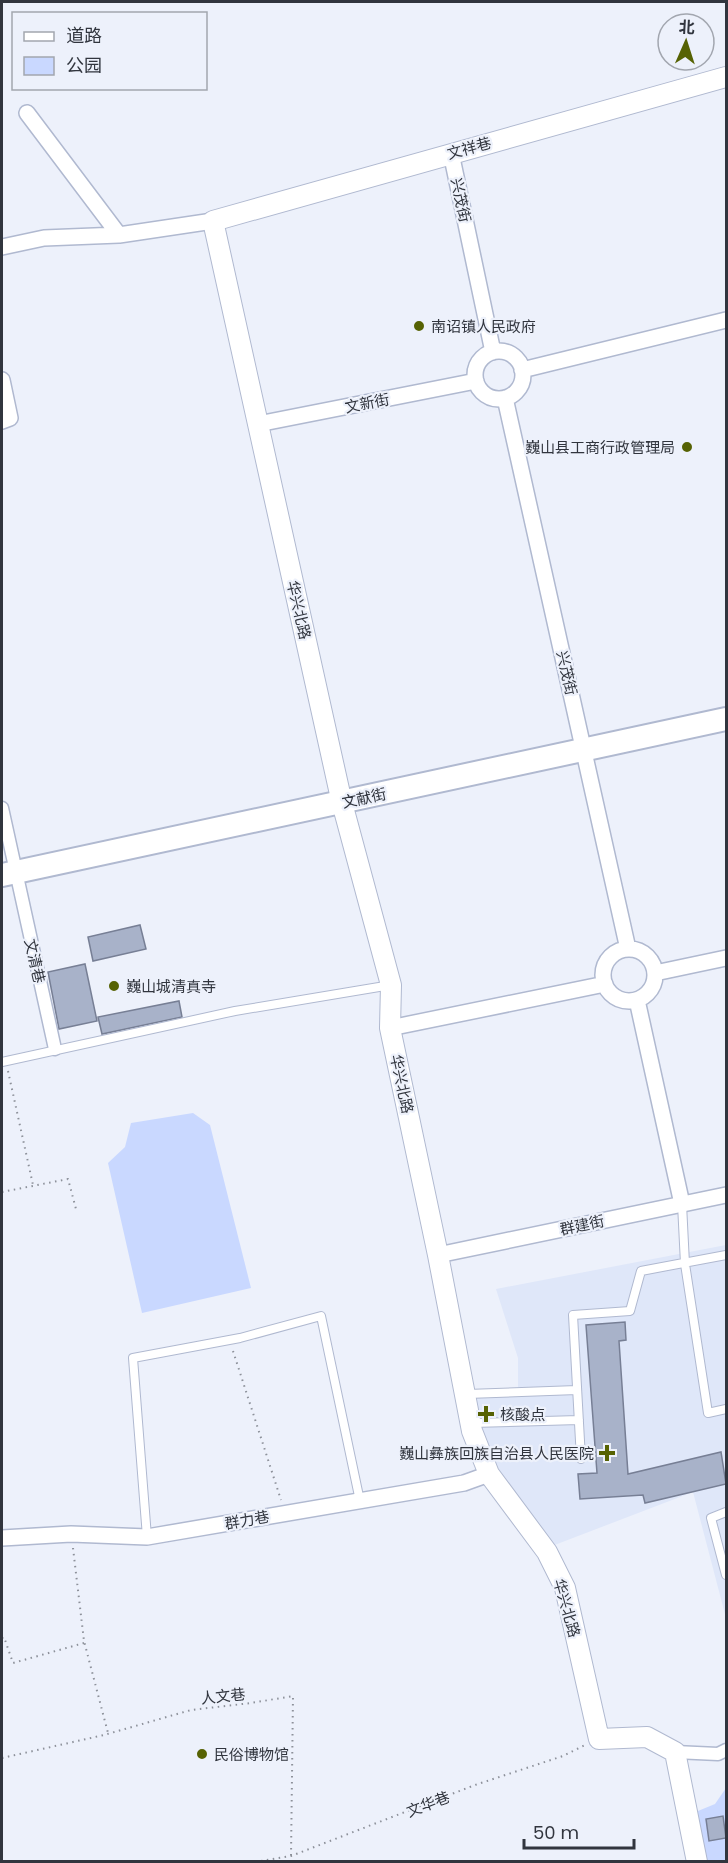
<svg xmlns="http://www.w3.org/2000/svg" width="728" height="1863" viewBox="0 0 728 1863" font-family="Poppins,'Noto Sans SC',sans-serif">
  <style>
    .built { fill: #dfe7f9 }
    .green { fill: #c9d8ff }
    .building { fill: #a8b2c9; stroke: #777f95; stroke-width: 1.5 }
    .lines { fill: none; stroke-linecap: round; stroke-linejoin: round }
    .service-casing { stroke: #b0b9d0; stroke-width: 10 }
    .pedestrian-casing { stroke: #b0b9d0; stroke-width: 15 }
    .minor-casing { stroke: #b0b9d0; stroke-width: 18 }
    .tertiary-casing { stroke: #b0b9d0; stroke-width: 22 }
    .secondary-casing { stroke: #b0b9d0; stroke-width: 26 }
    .path { stroke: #8d919a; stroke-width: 2; stroke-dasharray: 1.5 4.5; stroke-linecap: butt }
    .service { stroke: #fff; stroke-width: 8 }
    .pedestrian { stroke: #fff; stroke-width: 12 }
    .minor { stroke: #fff; stroke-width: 15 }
    .tertiary { stroke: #fff; stroke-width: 20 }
    .secondary { stroke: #fff; stroke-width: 22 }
    .poi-dot { fill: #566203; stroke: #edf1fb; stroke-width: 2 }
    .labels { text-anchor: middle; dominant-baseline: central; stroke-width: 4.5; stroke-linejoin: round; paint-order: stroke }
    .street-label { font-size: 15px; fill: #31353e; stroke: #edf1fb }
    .poi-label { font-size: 15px; fill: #31353e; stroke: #edf1fb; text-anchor: start }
  </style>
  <rect width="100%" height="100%" fill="#edf1fb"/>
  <path class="built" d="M726,1245V1618L693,1492L552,1546L498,1478L477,1429L475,1394L518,1389V1358L496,1289Z"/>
  <path class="green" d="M193,1113L210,1125L251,1288L142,1313L108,1163L125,1147L131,1123Z
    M726,1788V1861H706L693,1813L715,1804Z"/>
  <path class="building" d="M140,925L146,949L93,961L88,937Z
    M85,964L97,1021L59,1029L48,972Z
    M179,1001L182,1017L102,1034L98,1017Z
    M625,1322L626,1340L619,1341L628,1474L721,1452L726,1484L645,1503L643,1495L580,1499L578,1474L597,1473L586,1325Z
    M723,1816L726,1838L709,1841L706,1819Z"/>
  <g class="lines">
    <g class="service-casing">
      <path id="service" d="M2,1062L235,1011L391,985
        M682,1204L685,1264L708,1413L726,1409
        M467,1394L577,1390
        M472,1423L579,1420
        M581,1459L573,1315L630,1311L641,1271L726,1255
        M726,1512L711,1518L726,1575
        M147,1537L133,1358L240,1338L321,1316L360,1501"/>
    </g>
    <g class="pedestrian-casing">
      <path id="pedestrian" d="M2,808L55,1049
        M675,1752L718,1754L726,1750"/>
    </g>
    <g class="minor-casing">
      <path id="minor" d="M27,113L119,235L213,221
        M451,153L493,352
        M2,247L44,238L119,235
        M475 375a24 24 0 1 1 48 0a24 24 0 1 1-48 0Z
        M522,370L726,320
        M2,380L10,418L2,421
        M505,398L628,949
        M258,424L476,381
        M603 975a26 26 0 1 1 52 0a26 26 0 1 1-52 0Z
        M655,973L726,958
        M637,1000L682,1204
        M390,1028L605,984
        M438,1255L726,1195
        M2,1538L71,1534L147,1537L464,1483L489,1474"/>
    </g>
    <g class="tertiary-casing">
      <path id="tertiary" d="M697,1862L675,1752L647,1737L599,1739L565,1588L547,1552L489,1474L472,1431L438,1255L390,1028L391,985L342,803L213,221L726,77"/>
    </g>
    <g class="secondary-casing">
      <path id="secondary" d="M2,875L726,719"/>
    </g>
    <path class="path" d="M8,1071L33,1185
      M2,1192L68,1179L76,1209
      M233,1351L281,1500
      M73,1548L84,1641L108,1733
      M2,1638L4,1637L13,1663L84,1643
      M2,1758L104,1735L191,1710L251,1703L293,1696L291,1856
      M255,1862L291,1856L475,1785L563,1756L585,1745"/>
    <use href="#service" class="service"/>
    <use href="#pedestrian" class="pedestrian"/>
    <use href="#minor" class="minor"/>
    <use href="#tertiary" class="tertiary"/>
    <use href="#secondary" class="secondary"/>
  </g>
  <g class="poi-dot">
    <circle cx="419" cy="326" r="6"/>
    <circle cx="687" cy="447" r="6"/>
    <circle cx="114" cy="986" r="6"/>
    <path d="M483 1405h6v6h6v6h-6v6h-6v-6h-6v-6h6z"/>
    <path d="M604 1444h6v6h6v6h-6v6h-6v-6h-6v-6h6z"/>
    <circle cx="202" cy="1754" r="6"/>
  </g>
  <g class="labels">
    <g class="street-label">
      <text transform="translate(469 148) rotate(-15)">文祥巷</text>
      <text transform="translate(461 200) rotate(78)">兴茂街</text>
      <text transform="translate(367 403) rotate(-11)">文新街</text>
      <text transform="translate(299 610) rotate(77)">华兴北路</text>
      <text transform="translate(567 673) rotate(77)">兴茂街</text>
      <text transform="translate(364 798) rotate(-12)">文献街</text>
      <text transform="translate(35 961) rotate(77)">文清巷</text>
      <text transform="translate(402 1084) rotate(78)">华兴北路</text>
      <text transform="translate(582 1225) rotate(-12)">群建街</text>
      <text transform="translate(247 1520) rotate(-10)">群力巷</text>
      <text transform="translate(567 1608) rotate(74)">华兴北路</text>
      <text transform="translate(223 1696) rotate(-6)">人文巷</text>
      <text transform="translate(428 1804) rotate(-21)">文华巷</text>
    </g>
    <g class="poi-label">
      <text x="431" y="326">南诏镇人民政府</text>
      <text x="675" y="447" text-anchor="end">巍山县工商行政管理局</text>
      <text x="126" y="986">巍山城清真寺</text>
      <text x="500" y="1414">核酸点</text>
      <text x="594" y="1453" text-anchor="end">巍山彝族回族自治县人民医院</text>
      <text x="214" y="1754">民俗博物馆</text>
    </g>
  </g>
  <rect width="728" height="1863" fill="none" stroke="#31353e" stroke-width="6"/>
  <rect x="12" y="12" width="195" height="78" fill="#edf1fb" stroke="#a2a6af" stroke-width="1.5"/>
  <rect x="24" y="32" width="30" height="9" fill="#ffffff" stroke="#a2a6af" stroke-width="1.5"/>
  <text x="66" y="42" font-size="18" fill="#31353e">道路</text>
  <rect x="24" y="57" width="30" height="18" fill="#c9d8ff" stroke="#a2a6af" stroke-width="1.5"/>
  <text x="66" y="72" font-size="18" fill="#31353e">公园</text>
  <g transform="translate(686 42) rotate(3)"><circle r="28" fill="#edf1fb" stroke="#a2a6af" stroke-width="1.5"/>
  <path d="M0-4.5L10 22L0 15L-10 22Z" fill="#566203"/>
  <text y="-9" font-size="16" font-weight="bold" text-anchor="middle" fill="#31353e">北</text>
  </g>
  <path d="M524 1839v9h110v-9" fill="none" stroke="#31353e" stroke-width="3"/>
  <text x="533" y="1839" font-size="18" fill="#31353e" stroke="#edf1fb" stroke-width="4.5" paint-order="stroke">50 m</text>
</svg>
